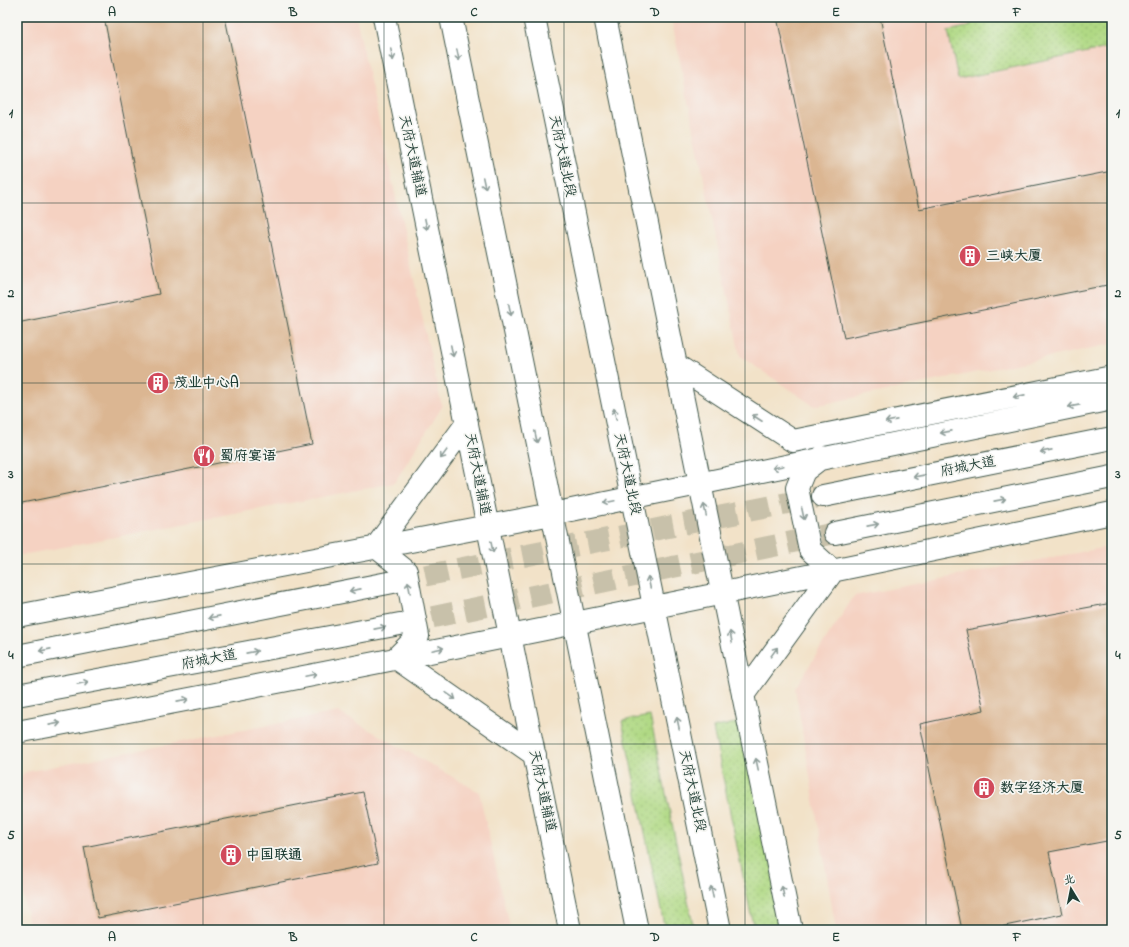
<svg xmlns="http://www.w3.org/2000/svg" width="1129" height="947" viewBox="0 0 1129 947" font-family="'Indie Flower','LXGW WenKai TC',sans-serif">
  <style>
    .built { fill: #f5d2c2 }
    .park { fill: url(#park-dots); stroke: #688b5c }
    .building { fill: #dbb692 }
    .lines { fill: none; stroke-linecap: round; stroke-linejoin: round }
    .secondary-tunnel { stroke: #c8c1aa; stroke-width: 22; stroke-dasharray: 22 11; stroke-linecap: butt }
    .secondary-casing { stroke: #3f564a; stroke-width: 24 }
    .primary-casing { stroke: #3f564a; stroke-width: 24 }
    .secondary { stroke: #fff; stroke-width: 22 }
    .primary { stroke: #fff; stroke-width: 22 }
    .oneway { stroke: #8f9e9a }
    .grid { fill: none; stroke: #1f3d34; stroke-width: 1; stroke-opacity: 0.55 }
    .labels { text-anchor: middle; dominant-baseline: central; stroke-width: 3.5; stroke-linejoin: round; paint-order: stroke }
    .street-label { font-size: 14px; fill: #1f3d34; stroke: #f6f6f2 }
    .poi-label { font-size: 14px; font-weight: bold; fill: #1f3d34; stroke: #f6f6f2; text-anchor: start }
    .neatline { fill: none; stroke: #1f3d34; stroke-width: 1.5 }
    .grid-label { font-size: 13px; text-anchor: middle; font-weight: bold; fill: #1f3d34 }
  </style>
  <defs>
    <pattern id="park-dots" width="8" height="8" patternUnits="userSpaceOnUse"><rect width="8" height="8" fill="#b0d984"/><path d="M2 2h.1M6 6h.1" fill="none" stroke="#97bb73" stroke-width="1.8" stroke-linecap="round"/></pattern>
  </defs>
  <rect width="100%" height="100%" fill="#f6f6f2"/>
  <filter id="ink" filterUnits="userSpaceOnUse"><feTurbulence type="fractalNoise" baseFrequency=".025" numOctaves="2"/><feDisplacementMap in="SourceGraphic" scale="8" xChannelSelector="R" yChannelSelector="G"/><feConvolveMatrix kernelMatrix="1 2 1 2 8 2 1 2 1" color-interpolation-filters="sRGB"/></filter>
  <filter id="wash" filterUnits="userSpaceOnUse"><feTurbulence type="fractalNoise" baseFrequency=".012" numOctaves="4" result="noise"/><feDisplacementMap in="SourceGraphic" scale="16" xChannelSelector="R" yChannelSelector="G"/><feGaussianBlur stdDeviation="0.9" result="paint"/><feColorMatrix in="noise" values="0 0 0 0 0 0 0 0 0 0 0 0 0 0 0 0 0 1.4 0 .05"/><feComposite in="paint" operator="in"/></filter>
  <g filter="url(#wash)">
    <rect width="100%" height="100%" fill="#f2e2c8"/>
    <path class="built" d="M17,17H356L442,407L394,483L17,556Z
      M671,17H1112V344L814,406L740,356Z
      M1112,546V930H836L795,688L854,596Z
      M338,712L479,792L510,930H30L17,865V781L25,772Z"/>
    <path class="park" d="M969,17H1112V47L958,79L948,31L971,26Z
      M650,716L694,930H665L622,721Z
      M744,721L787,930H754L713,728Z"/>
    <g id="blocks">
      <path class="building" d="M104,17H225L312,444L17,504V323L159,294Z
        M777,17H880L919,209L1112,171V284L844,338Z
        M1112,603V840L1049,852L1062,914L986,930H962L920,724L984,710L966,630Z
        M363,792L378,863L98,918L84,847Z"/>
    </g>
  </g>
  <g filter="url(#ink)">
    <use href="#blocks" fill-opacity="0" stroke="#3f564a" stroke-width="1"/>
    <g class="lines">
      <path class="secondary-tunnel" d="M393,582L823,496
        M400,624L835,533"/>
      <g class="secondary-casing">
        <path id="secondary" d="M384,17L570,930
          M605,17L791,930
          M676,365L793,441L1112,377
          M467,423L376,547L406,571L418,636L396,658L535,755
          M823,496L1112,438
          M835,533L1112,477
          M17,616L552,514L1112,399
          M17,656L393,582
          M17,695L400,624
          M743,695L833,571L810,550L797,488L804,471L822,457
          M17,732C383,663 748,589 1112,513"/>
      </g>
      <g class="primary-casing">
        <path id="primary" d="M451,17L637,930
          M534,17L720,930"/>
      </g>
      <use href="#secondary" class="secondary"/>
      <use href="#primary" class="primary"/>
    </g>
    <defs><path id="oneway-shaft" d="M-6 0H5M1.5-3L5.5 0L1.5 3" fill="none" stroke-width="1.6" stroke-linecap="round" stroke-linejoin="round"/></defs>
    <g class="oneway">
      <use href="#oneway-shaft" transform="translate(392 55) rotate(78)"/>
      <use href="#oneway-shaft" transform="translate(458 55) rotate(78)"/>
      <use href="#oneway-shaft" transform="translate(484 183) rotate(78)"/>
      <use href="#oneway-shaft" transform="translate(426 224) rotate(78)"/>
      <use href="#oneway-shaft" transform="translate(510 310) rotate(78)"/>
      <use href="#oneway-shaft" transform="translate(452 351) rotate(78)"/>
      <use href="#oneway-shaft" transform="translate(1019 396) rotate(169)"/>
      <use href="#oneway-shaft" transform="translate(1074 406) rotate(169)"/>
      <use href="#oneway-shaft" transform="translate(615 414) rotate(-102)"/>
      <use href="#oneway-shaft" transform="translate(757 418) rotate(-147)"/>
      <use href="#oneway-shaft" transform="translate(891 421) rotate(169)"/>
      <use href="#oneway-shaft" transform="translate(946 432) rotate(169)"/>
      <use href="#oneway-shaft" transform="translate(536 437) rotate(78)"/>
      <use href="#oneway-shaft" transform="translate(1046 451) rotate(169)"/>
      <use href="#oneway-shaft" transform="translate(444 454) rotate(126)"/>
      <use href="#oneway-shaft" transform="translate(778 467) rotate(168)"/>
      <use href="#oneway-shaft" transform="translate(919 476) rotate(169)"/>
      <use href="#oneway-shaft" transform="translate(1000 500) rotate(-11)"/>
      <use href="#oneway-shaft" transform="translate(609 502) rotate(168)"/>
      <use href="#oneway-shaft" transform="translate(705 510) rotate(-102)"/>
      <use href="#oneway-shaft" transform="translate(803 514) rotate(78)"/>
      <use href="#oneway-shaft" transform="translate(873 525) rotate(-11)"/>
      <use href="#oneway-shaft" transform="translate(492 547) rotate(78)"/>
      <use href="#oneway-shaft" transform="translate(649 582) rotate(-102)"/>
      <use href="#oneway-shaft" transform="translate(409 587) rotate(-101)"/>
      <use href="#oneway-shaft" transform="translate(355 590) rotate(169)"/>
      <use href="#oneway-shaft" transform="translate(214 617) rotate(169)"/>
      <use href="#oneway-shaft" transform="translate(380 628) rotate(-11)"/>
      <use href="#oneway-shaft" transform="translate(731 637) rotate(-101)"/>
      <use href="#oneway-shaft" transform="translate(438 649) rotate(-12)"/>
      <use href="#oneway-shaft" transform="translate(45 650) rotate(169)"/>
      <use href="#oneway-shaft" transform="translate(252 652) rotate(-11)"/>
      <use href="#oneway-shaft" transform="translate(774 652) rotate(-54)"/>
      <use href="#oneway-shaft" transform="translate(311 675) rotate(-12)"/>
      <use href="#oneway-shaft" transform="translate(83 683) rotate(-11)"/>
      <use href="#oneway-shaft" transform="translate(451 696) rotate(35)"/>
      <use href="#oneway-shaft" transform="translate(183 700) rotate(-11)"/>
      <use href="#oneway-shaft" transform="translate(678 723) rotate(-102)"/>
      <use href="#oneway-shaft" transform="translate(55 724) rotate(-11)"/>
      <use href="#oneway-shaft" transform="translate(757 764) rotate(-102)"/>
      <use href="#oneway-shaft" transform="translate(712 892) rotate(-102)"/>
      <use href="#oneway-shaft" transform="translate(783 892) rotate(-102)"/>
    </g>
  </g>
  <path class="grid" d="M203,17V930M384,17V930M564,17V930M745,17V930M926,17V930M17,203H1112M17,383H1112M17,564H1112M17,744H1112"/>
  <defs>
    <g id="building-disc" transform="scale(1.15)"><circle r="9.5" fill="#d1495b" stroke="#f6f6f2"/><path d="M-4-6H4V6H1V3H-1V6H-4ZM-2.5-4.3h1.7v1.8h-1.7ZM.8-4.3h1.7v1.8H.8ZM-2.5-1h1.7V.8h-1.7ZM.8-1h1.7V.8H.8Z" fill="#fff"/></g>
    <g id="restaurant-disc" transform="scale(1.15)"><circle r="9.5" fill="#d1495b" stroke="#f6f6f2"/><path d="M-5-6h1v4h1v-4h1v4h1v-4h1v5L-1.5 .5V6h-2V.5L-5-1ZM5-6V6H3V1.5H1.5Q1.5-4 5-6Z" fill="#fff"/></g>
  </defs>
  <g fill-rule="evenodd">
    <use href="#building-disc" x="970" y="256"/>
    <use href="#building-disc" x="158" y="383"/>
    <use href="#restaurant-disc" x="204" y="456"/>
    <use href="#building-disc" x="984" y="788"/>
    <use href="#building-disc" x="231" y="855"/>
  </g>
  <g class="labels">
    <g class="street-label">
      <text transform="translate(412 156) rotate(78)">天府大道辅道</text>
      <text transform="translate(562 156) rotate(78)">天府大道北段</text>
      <text transform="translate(968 467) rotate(-11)">府城大道</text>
      <text transform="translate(477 474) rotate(79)">天府大道辅道</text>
      <text transform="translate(627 474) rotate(78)">天府大道北段</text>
      <text transform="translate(209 660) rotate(-11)">府城大道</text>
      <text transform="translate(542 791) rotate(78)">天府大道辅道</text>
      <text transform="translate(692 791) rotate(78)">天府大道北段</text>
    </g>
    <g class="poi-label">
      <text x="986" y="256">三峡大厦</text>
      <text x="174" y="383">茂业中心A</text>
      <text x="220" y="456">蜀府宴语</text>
      <text x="1000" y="788">数字经济大厦</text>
      <text x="246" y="855">中国联通</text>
    </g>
  </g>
  <rect width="1129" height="947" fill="none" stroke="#f6f6f2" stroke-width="44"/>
  <g transform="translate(1071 889) rotate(350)" stroke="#f6f6f2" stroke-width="3" paint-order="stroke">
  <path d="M0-3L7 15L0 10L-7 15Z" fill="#1f3d34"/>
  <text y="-6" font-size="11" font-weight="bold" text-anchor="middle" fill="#1f3d34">北</text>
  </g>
  <rect x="22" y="22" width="1085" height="903" class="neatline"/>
  <g class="grid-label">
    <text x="112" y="16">A</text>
    <text x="293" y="16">B</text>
    <text x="474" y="16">C</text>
    <text x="655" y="16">D</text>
    <text x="836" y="16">E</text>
    <text x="1017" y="16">F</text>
    <text x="11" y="117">1</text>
    <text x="1118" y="117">1</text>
    <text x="11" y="297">2</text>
    <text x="1118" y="297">2</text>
    <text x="11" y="478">3</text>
    <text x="1118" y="478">3</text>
    <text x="11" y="659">4</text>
    <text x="1118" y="659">4</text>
    <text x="11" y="839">5</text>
    <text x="1118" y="839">5</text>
    <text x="112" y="941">A</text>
    <text x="293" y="941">B</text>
    <text x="474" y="941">C</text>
    <text x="655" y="941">D</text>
    <text x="836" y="941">E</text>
    <text x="1017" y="941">F</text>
  </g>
</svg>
